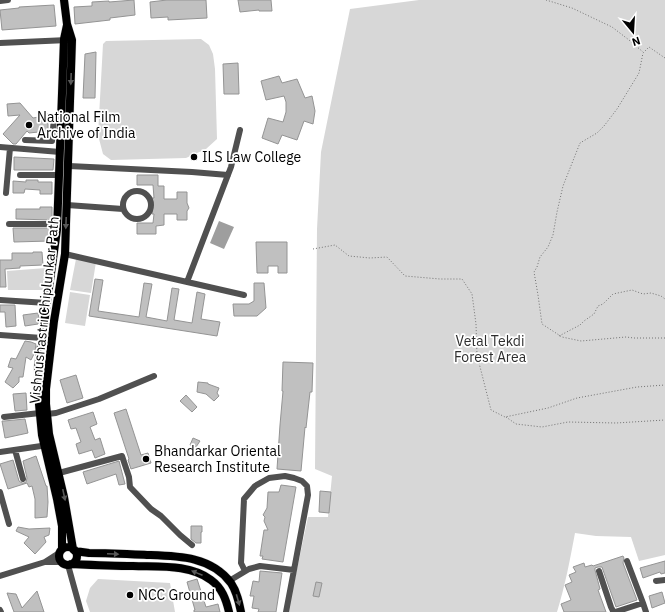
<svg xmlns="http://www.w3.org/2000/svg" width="665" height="612" viewBox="0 0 665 612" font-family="'IBM Plex Sans',sans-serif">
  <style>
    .green { fill: #d7d7d7 }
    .water { fill: #9e9e9e }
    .building { fill: #c0c0c0; stroke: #949494 }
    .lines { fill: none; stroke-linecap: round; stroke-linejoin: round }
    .major-casing { stroke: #dbdbdb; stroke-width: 9 }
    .path { stroke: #727272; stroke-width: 1; stroke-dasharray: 1 2; stroke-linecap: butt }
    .minor { stroke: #505050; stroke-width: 6 }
    .major { stroke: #000; stroke-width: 8 }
    .oneway { fill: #595959 }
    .poi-dot { fill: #000; stroke: #fff; stroke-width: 1.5 }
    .labels { text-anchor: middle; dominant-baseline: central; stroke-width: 3.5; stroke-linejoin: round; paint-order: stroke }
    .poi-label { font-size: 14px; fill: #000; stroke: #fff; text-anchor: start }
    .street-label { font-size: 14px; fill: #000; stroke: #fff }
    .park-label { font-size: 14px; fill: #2e2e2e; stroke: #fff }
  </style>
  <rect width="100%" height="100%" fill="#fff"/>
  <path class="green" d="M419,0H665V555L639,561L631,537L596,536L575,533C570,560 565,586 557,612H288L308,517H328L332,476L315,469L317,229L321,152L350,9Z
    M201,39L209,45L213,54L215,69L217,139L206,149L186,158L111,160L103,154L98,135L103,44L106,41Z
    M76,259L96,262L91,293L70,290Z
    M46,268V290H8L7,271Z
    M70,292L90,295L85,326L65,323Z
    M98,579L170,583L175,612H90L86,601L90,588Z"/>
  <path class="water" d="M219,221L234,227L224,249L210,243Z"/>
  <path class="building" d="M134,0L135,15L110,18V20L75,24L74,7L92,6V2L109,1V2Z
    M167,0H206L207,18L168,20V17L151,18L150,2Z
    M238,0H271L272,11H259V10L240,12Z
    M54,5L56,26L2,30L0,10L19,8V7Z
    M96,52L95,98H83L85,54Z
    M238,63L239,94H224L223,64Z
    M279,76L282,83L297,79L305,98L312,96L315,111L313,124L304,121L297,140L282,135L278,144L262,138L268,118L283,122L286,112V102L284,96L266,100L261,81Z
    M20,103L33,118L39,117V120L48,121V131L29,133L27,131L16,144H13L3,134L20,115L8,116L7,104Z
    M14,157L54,159L53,170H14Z
    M137,175H158V186H164V199H177V192H187V203L189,208L187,211V220H177V214H164V225L156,226V234H137V223H153L154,214H152V198H154L153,185H137Z
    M26,180H38V182H52V194H40V190L25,189L24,193H13V181L26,182Z
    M40,207H52V220L16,219V209H40Z
    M13,228H50V241L14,242Z
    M256,242H287V273H278V266H268V273H257Z
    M33,252H42L43,265L20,266V268L5,269L6,287H0V260H12V253H33Z
    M95,279L103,280L98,311L139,317L144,283L152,284L146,317L167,321L172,288L179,289L174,320L192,323L197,292L205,294L201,319L220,322L217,336L89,316Z
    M254,283H264L266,308L257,316H234L233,304H249L254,301Z
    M0,305H15L16,326L6,327L5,312H0Z
    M38,313L39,319L38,324L25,326L23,315Z
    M25,341L31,342L36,344L35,352L31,360L26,357L23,377H19V382L13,388L5,382L13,368L8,367L11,358L16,359Z
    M283,362L313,363L312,392H310L306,428L305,427L301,471L277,469L280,425L283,391H282Z
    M76,375L83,398L67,403L60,380Z
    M198,382L208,383V384L219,388L217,393L219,396L214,401L206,394L197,392Z
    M26,393L27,410L15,411L13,394Z
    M186,395L197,407L192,412L180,401Z
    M126,409L141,455L148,453L151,463L131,469L128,460L129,459L114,413Z
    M93,412L97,424L90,427L95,440L100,438L105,454L95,458L92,450L79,454L76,444L81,442L76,428L71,429L68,420Z
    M25,419L28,433L5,438L2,421H4Z
    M193,438L200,441L196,447L190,445Z
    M36,456L46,486H47L48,502L47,517L35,518V499L32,486L29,487L27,483L8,489L0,464L13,460L19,481L22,483H24L26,482L27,478L23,461Z
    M119,461L125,484L119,485L116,474L87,484L83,472Z
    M281,485L296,487L283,562L262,559L263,556H260L264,530H268L264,521L265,517L263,515L267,508L268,492H279Z
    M320,491L331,492L329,513L319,512Z
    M191,526H202V532H201V543H196L191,539Z
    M18,527L29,529L50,528L49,535L44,537L46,542L35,554L24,543L29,537L16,531Z
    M623,556L624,558L623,563L637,600L616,607L603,570L602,567H598L595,568V570L600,589L598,590L606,612H564L561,604L571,600L565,585L572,582L569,575L576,572L573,567L584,563L585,567L592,565L593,566Z
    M665,561V573L661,574L660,572L643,578L640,568Z
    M260,571L282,573L276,612H258L259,609L252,608L254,596H250L253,581L259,582Z
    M197,579L206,607L218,604L220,612H194V610H195L187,582Z
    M316,582L322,583L319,597L313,596Z
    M37,591L44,612H14L7,593L16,594L22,608Z
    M662,592L665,603L652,608L649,596Z"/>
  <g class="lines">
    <g class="major-casing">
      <path id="major" d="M64,0L67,24L72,40L65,254L54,321L46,389V404L49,434L64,497L73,549
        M59 556a9 9 0 1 1 18 0a9 9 0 1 1-18 0Z
        M62,549V526L57,499L42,435L39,404L38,367L57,230L64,39L67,25
        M75,551L89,553C108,553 127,554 147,555C177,556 211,556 231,583C237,592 239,602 241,612
        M71,564C92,565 113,566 133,566C159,567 190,564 211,580C222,588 226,599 229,612"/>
    </g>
    <path class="path" d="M546,0L572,8L612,27L629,40L643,52
      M665,58L649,47L643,53L639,73L617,109L604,126L597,133L580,143L563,186L557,212L553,235L548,247L540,257L537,267L534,272L538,295L542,324L562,337L581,341L626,337L634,338H665
      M313,249L335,245L349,256L370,258L387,257L405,276L440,279H462L472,294L476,324L477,355L491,410L505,417L548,408L577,398L637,387L665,385
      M559,336L580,325L584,321L594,314L598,306L603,304L613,294L632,290L643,294L651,293L661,296L665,299
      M506,417L516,424L542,427L568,422L616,423L665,420"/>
    <path class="minor" d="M0,1L8,0
      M0,43L68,40
      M43,116L58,117
      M25,140L52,141L54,117
      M0,147L60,152
      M69,166L192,172L228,175
      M20,175H59
      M123 205a14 14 0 1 1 28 0a14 14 0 1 1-28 0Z
      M6,193L10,148
      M67,205L123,209
      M9,224H58
      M65,254L244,295
      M187,282L231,167L240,130
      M0,300L47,303
      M0,335L42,338
      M47,414L56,413L99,399L154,376
      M4,417L40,413
      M15,450L23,479
      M0,452L48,445
      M59,473L122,456L129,477L130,487L151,509L161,516L180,535L192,545
      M0,492L9,524
      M627,561L643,603
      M45,562H62
      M68,565L81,612
      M245,571L241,563L244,499L255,486L269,478L285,476L294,478L302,481L307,486L308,495L294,570
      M599,571L611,607L613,611L615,612L643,603L646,612
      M0,576L45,562L59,553
      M229,581L249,569L260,566L294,570L286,612
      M656,581L665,580
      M0,610L1,612"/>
    <use href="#major" class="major"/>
  </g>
  <defs><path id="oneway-solid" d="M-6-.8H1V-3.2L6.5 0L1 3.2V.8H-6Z"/></defs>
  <g class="oneway">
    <use href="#oneway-solid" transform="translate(71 79) rotate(92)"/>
    <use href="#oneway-solid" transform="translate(66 223) rotate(92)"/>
    <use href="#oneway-solid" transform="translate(64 495) rotate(78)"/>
    <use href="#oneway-solid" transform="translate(113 554) rotate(2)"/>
    <use href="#oneway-solid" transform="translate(197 573) rotate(-158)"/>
    <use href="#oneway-solid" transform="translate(238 600) rotate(74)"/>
  </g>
  <g class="poi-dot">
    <circle cx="29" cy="125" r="4"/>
    <circle cx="194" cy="157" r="4"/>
    <circle cx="146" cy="459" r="4"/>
    <circle cx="130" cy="595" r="4"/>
  </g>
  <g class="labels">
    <g class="poi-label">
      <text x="37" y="117">National Film<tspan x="37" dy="16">Archive of India</tspan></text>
      <text x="202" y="157">ILS Law College</text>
      <text x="154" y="451">Bhandarkar Oriental<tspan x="154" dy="16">Research Institute</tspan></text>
      <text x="138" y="595">NCC Ground</text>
    </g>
    <g class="street-label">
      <text transform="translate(44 310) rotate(-84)">Vishnushastri Chiplunkar Path</text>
    </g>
    <g class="park-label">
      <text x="490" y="341">Vetal Tekdi<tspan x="490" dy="16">Forest Area</tspan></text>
    </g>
  </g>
  <g transform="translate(633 32) rotate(162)" stroke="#ffffff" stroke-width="3" paint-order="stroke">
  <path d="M0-3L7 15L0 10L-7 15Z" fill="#000000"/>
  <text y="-6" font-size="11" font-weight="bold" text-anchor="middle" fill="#000000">N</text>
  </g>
</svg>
